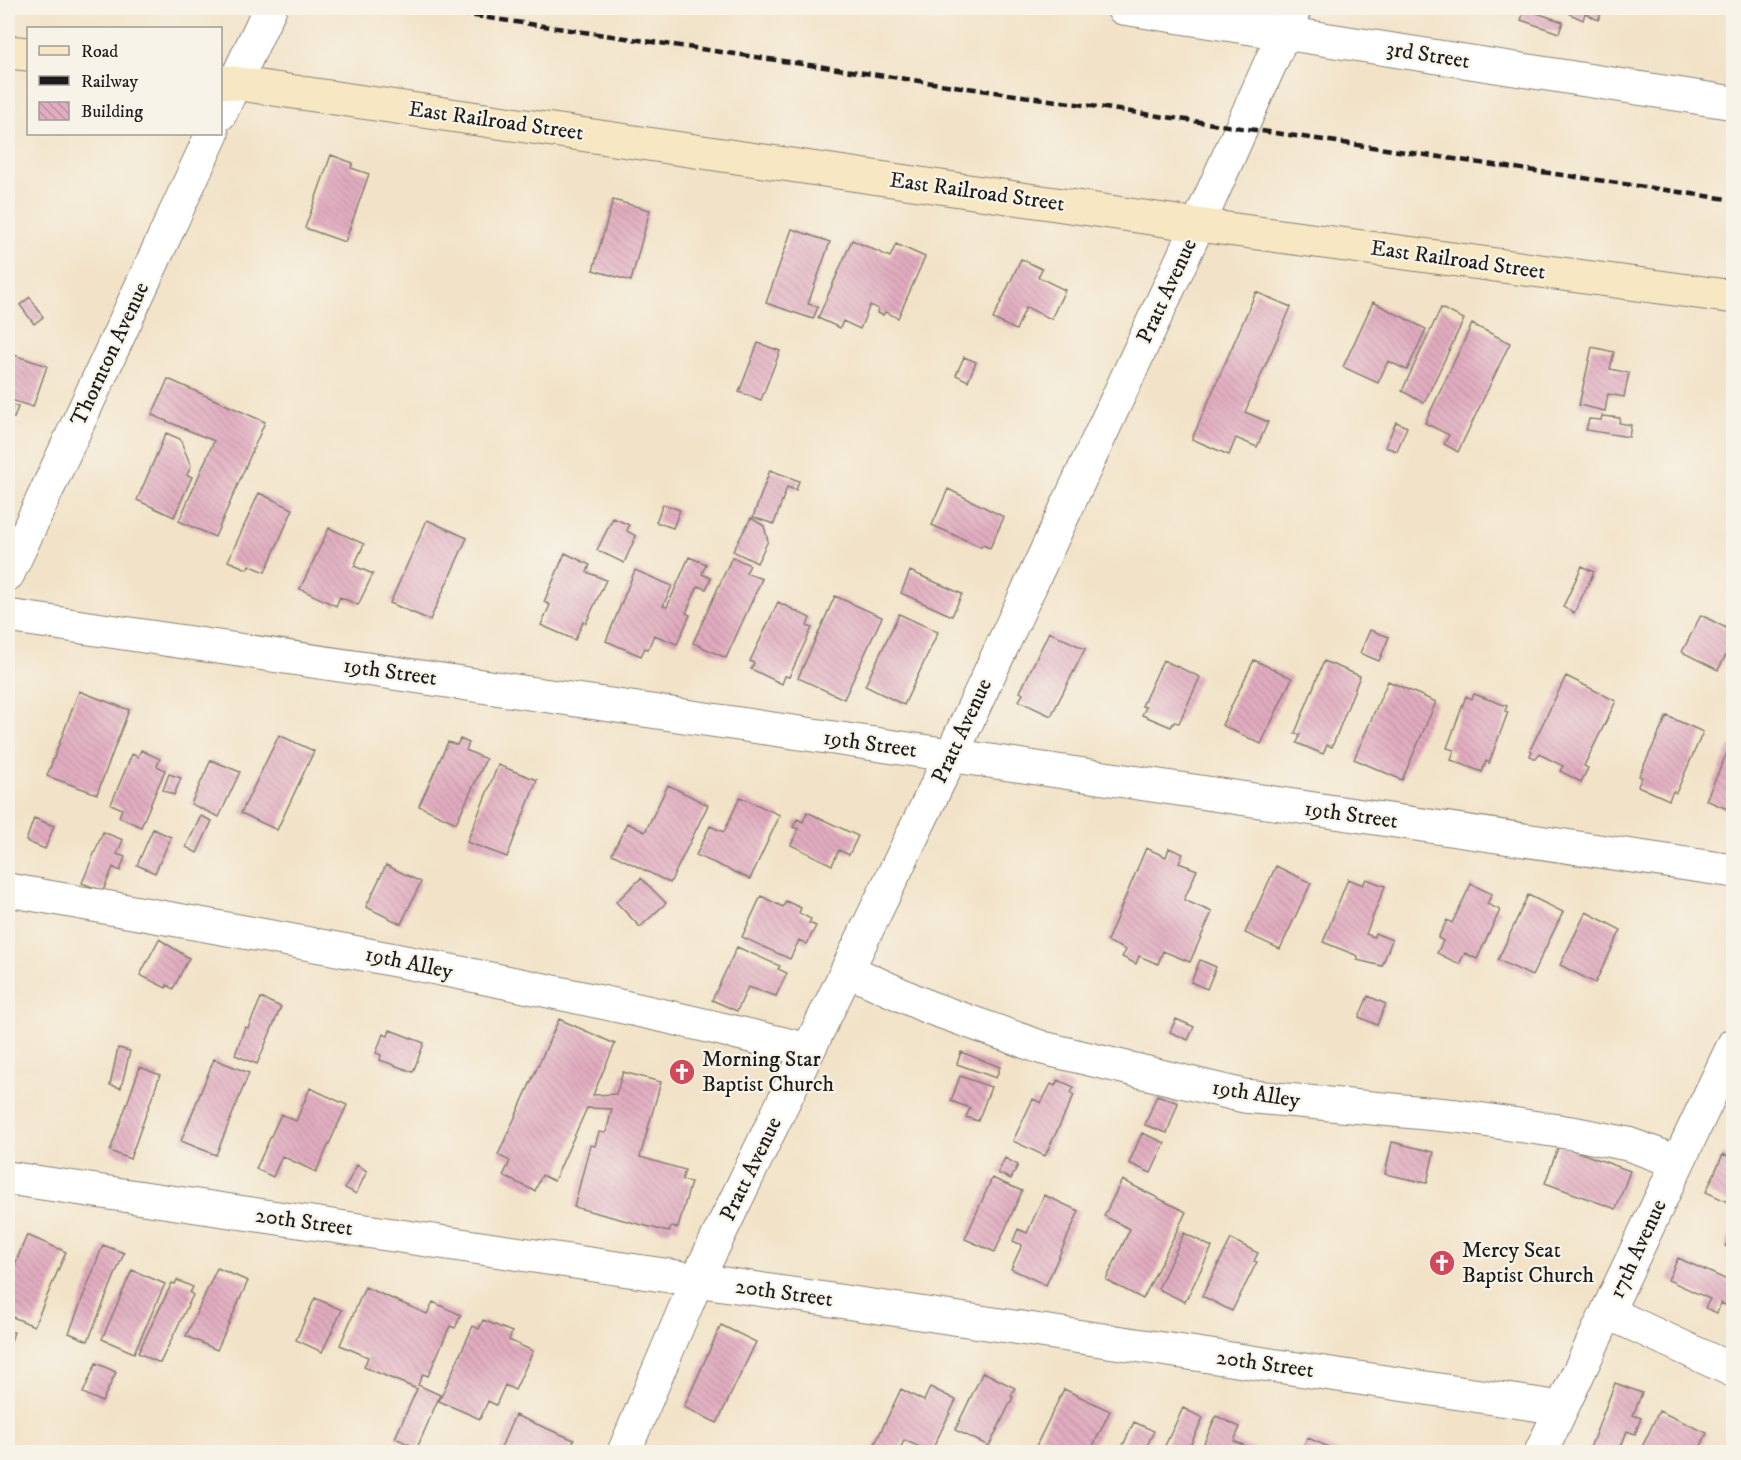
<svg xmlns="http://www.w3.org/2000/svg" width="1741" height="1460" viewBox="0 0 1741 1460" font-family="'IM FELL DW Pica',serif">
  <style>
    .building { fill: url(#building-back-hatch) }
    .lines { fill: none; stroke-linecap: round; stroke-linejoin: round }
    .street-casing { stroke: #878072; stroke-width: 35 }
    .secondary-casing { stroke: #878072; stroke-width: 35 }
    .street { stroke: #fff; stroke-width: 33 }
    .secondary { stroke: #f7e8c3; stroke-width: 33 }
    .rail { stroke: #1c1c1c; stroke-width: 4.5; stroke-dasharray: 9 4.5; stroke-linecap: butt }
    .labels { text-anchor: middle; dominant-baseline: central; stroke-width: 4.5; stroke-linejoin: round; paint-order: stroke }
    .street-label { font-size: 22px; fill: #1c1c1c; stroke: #f7f3e8 }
    .poi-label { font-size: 22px; fill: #1c1c1c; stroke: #f7f3e8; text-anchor: start }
  </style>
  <defs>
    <pattern id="building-back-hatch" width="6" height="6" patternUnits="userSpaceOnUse" patternTransform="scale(1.5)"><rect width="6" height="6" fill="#e1acbf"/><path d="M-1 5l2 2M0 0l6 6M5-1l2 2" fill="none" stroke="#c093a4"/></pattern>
  </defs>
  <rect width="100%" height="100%" fill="#f7f3e8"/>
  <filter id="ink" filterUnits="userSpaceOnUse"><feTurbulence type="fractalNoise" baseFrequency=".0167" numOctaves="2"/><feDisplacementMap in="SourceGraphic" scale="12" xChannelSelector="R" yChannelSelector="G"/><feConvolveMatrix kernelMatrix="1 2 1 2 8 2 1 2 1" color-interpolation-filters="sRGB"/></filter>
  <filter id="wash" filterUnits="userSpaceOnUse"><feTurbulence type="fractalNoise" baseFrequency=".008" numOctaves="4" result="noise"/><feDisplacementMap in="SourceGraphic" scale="24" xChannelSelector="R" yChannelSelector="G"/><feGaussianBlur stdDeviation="1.35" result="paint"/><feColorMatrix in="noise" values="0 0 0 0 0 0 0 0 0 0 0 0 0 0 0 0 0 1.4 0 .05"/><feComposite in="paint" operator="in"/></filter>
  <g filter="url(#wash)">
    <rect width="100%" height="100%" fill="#f2e3c8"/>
    <g id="blocks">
      <path class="building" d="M1572,8H1604L1598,20L1585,13L1583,20L1570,14Z
        M1525,9L1563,22L1559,33L1521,20Z
        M331,155L353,163L351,168L369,174L345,242L305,228Z
        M613,200L650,210L631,281L593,270Z
        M792,229L830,242L808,304L818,307L813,319L766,303Z
        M852,240L890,257L896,244L925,257L898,318L885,312L883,315L877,313L878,309L870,305L860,329L843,321L840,328L818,318Z
        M1021,259L1042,269L1038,277L1065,290L1051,319L1026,307L1016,330L993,319Z
        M1256,292L1291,307L1245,412L1268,422L1257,447L1236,438L1229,455L1192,439Z
        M30,297L43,317L34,324L20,305Z
        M1373,302L1426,329L1407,370L1388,361L1378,383L1343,367Z
        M1441,308L1464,319L1424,403L1402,391Z
        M1472,324L1510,343L1458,452L1444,444L1449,435L1425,423Z
        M758,343L780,351L761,400L739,392Z
        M1592,347L1614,352L1610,369L1629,373L1624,397L1608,394L1605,411L1579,405Z
        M8,353L47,366L33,407L8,399Z
        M964,357L976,362L968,381L956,375Z
        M168,379L265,422L215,537L179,521L214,441L152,415Z
        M8,403L18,407L14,418L8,416Z
        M1602,416L1620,418L1619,423L1631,425L1629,437L1586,430L1589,419L1601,420Z
        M1396,422L1407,427L1397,451L1385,447Z
        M166,433L180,439L191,466L187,475L192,477L174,517L137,500Z
        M770,470L799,481L796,490L787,487L774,524L753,517Z
        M948,489L1004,517L990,548L983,545L981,547L932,525Z
        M259,493L293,509L265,572L249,565L247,569L228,561Z
        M663,504L680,510L673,528L656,522Z
        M613,518L629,525L627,531L636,536L624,563L597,550Z
        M751,518L764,526L768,541L757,563L733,551Z
        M427,520L467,538L430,620L390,603Z
        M329,528L364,544L354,566L373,574L358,605L340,597L336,606L300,589Z
        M565,553L590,565L587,572L606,580L586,623L583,622L575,640L541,625L550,605L544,602Z
        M689,557L706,564L702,574L711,578L706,589L698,586L686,613L690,615L677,644L654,635L648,649L645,648L641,656L606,641L635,570L672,586L663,606L667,607Z
        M732,557L750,565L746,573L762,579L726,658L693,643Z
        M1582,566L1594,572L1574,613L1563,607Z
        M910,571L962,594L952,616L901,593Z
        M835,596L882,617L844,699L798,678Z
        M778,602L810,618L807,626L812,628L789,677L785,676L782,684L751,669L754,663L750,661Z
        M899,614L938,632L904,705L865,686Z
        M1701,615L1734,632V640L1718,670L1682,652Z
        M1370,630L1389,637L1379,661L1360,653Z
        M1049,632L1085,649L1051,716L1019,701L1023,694L1020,692Z
        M1163,660L1200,677L1179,723L1174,722L1171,727L1142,715L1146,707L1142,706Z
        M1254,660L1292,678L1261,744L1222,725Z
        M1324,661L1360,676L1332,747L1327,745L1323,754L1297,743L1300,735L1295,733Z
        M1566,676L1616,701L1584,766L1588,768L1581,782L1560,771L1563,766L1539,754L1536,759L1530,756L1532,751L1530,750Z
        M1388,681L1436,702L1402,780L1354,759Z
        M79,691L129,710L97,794L47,776Z
        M1474,694L1507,706L1505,711L1508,712L1489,763L1486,761L1482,772L1451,760L1454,750L1447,748L1466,696L1472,699Z
        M1667,716L1703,732L1676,793L1673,791L1669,800L1638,786L1642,777L1639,776Z
        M279,735L314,751L277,830L241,813Z
        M460,739L469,743L466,750L486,759L456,823L419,806L448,742L457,745Z
        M1731,744L1734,745V812L1706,800Z
        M141,750L160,759L157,766L165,770L141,827L119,817L122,809L111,804L132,754L138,757Z
        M211,760L240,772L219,817L191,804Z
        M498,765L537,780L507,857L467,842Z
        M169,774L181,778L174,795L163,790Z
        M668,785L708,805L670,883L612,854L627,823L645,832Z
        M740,797L780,815L750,879L696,855L710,826L724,832Z
        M807,812L858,836L849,855L839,850L832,865L791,845L798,829L793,827L797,819L803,822Z
        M201,816L212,821L197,853L186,847Z
        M34,818L54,826L45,849L26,841Z
        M153,829L171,837L155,873L137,865Z
        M103,832L123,840L117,854L125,857L120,871L113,867L103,891L82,883Z
        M1146,848L1166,857L1169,848L1183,854L1179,863L1197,870L1184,900L1212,912L1190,962L1163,951L1158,964L1139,956L1136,964L1122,957L1126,950L1107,941Z
        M386,865L421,882L401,924L366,907Z
        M1276,866L1311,883L1280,949L1245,933Z
        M641,878L666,903L640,927L616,902Z
        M1348,879L1363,885L1366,879L1385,886L1366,934L1374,937L1375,933L1392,940L1382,966L1357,960L1358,956L1323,942Z
        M1471,884L1492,894L1487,904L1500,910L1477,959L1465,953L1459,964L1437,953L1443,941L1438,938L1447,920L1452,923Z
        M1528,895L1563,912L1532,976L1498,960Z
        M761,896L783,907L786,901L801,908L799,913L811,919L809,923L816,926L807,944L799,940L790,959L742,937Z
        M1586,912L1621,930L1595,983L1560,965Z
        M159,939L189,958L173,989L167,985L166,988L140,975Z
        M737,947L780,966L778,969L787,973L776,996L748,987L737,1011L712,1000Z
        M1200,960L1216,967L1207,989L1191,982Z
        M1368,996L1386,1004L1377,1025L1359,1017Z
        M261,998L281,1007L257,1064L235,1055L245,1027L248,1028Z
        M559,1019L615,1044L593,1095L616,1094L623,1072L661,1082L640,1157L685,1170L682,1180L691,1182L678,1228L671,1227L669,1232L574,1207L590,1145L595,1146L599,1132L606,1133L612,1109L587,1108L554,1181L542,1175L535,1191L503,1176L510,1161L498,1155Z
        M1176,1019L1194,1027L1188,1040L1170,1032Z
        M390,1030L424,1043L413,1072L380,1060L381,1055L376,1053L383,1034L388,1036Z
        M118,1048L130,1051L121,1088L110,1085Z
        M961,1052L1000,1067L996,1078L957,1064Z
        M214,1059L249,1073L216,1155L181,1141Z
        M140,1067L160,1075L130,1159L110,1151Z
        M960,1076L991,1087L978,1121L966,1117L970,1108L951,1101Z
        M1058,1080L1074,1087L1071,1093L1074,1095L1045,1156L1013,1141L1033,1099L1041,1103L1051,1084L1055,1086Z
        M310,1088L347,1105L316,1172L282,1156L273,1177L256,1169L281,1114L296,1121Z
        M1157,1095L1178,1103L1167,1133L1145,1125Z
        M1142,1133L1165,1143L1151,1173L1129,1163Z
        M1392,1142L1434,1152L1427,1183L1385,1174Z
        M1559,1145L1630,1171L1616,1209L1545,1183Z
        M1723,1154L1734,1159V1205L1706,1192Z
        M1005,1158L1018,1165L1011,1179L998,1173Z
        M357,1165L367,1171L356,1194L345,1188Z
        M992,1178L1022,1191L995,1252L965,1239Z
        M1122,1180L1186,1212L1143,1299L1106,1280L1130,1229L1104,1216Z
        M1044,1195L1079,1211L1046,1285L1011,1269L1022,1245L1013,1241L1018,1229L1027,1233Z
        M1734,1228V1249L1725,1246Z
        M1184,1233L1212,1247L1185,1302L1158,1289Z
        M27,1235L66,1252L34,1326L8,1315V1281Z
        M1231,1239L1258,1253L1254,1261L1257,1262L1232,1311L1202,1296Z
        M103,1245L124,1253L88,1341L69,1333Z
        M1678,1258L1734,1283V1309L1721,1303L1717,1313L1705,1308L1710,1299L1668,1280Z
        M217,1268L248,1281L217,1350L186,1336Z
        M132,1270L165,1284L134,1353L102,1339Z
        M177,1280L193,1287L190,1293L193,1295L160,1363L138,1353L172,1283L175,1284Z
        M365,1287L427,1314L433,1302L461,1315L455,1328L450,1326L428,1376L423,1374L418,1385L440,1395L417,1448L395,1438L417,1389L364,1367L368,1357L340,1345Z
        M315,1298L342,1310L322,1352L296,1340Z
        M483,1320L512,1332L509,1340L533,1351L515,1390L505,1385L496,1405L488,1401L480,1419L439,1401L473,1326L479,1329Z
        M721,1325L756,1342L717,1423L684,1407Z
        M8,1331L14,1332L8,1350Z
        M96,1363L116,1372L102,1402L83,1393Z
        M983,1372L1015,1388L1011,1396L1013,1397L989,1446L955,1430Z
        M1615,1383L1642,1393L1633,1415L1641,1418L1635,1434L1627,1431L1619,1452H1601L1590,1448Z
        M930,1387L956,1400L931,1452L904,1440L899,1452L886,1446L882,1452L873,1448L901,1389L924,1401Z
        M1064,1389L1110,1411L1090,1452H1033Z
        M1183,1408L1203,1418L1187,1452H1162Z
        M1659,1411L1707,1433L1698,1452H1648L1649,1450L1642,1447Z
        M515,1415L574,1440L568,1452H499Z
        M1216,1416L1240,1427L1234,1441L1259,1452H1200Z
        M1134,1422L1154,1431L1144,1452H1120Z
        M1308,1438L1340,1452H1301Z"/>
    </g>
  </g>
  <g filter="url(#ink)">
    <use href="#blocks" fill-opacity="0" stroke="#878072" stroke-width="1.5"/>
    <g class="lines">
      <g class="street-casing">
        <path id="street" d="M1123,8L1734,103
          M220,114L270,8
          M8,574L212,134
          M8,616L1734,871
          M8,890C276,937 544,984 808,1050
          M847,970L928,1007L1043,1048L1244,1096L1457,1116L1572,1133L1628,1144L1678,1162
          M8,1178L1561,1408
          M1609,1313L1734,1371
          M624,1452L697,1280L951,756L1198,225L1295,8
          M1541,1452L1734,1044"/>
      </g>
      <g class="secondary-casing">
        <path id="secondary" d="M8,52L28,54
          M220,81L1198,225L1734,297"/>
      </g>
      <use href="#street" class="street"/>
      <use href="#secondary" class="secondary"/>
      <path class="rail" d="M420,8L1734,200"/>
    </g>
  </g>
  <defs>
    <g id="church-disc" transform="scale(1.35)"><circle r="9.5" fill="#d1495b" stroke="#f7f3e8"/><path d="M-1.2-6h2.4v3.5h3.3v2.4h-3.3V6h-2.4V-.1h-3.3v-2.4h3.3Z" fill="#fff"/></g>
  </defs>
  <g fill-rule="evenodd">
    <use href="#church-disc" x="682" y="1072"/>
    <use href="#church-disc" x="1442" y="1263"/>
  </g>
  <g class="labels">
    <g class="street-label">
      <text transform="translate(1428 55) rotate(9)">3rd Street</text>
      <text transform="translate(496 121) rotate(8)">East Railroad Street</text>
      <text transform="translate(977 192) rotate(8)">East Railroad Street</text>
      <text transform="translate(1458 260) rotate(8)">East Railroad Street</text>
      <text transform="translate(1167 291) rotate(-65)">Pratt Avenue</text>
      <text transform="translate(110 354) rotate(-65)">Thornton Avenue</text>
      <text transform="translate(390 672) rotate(8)">19th Street</text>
      <text transform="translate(962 731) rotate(-65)">Pratt Avenue</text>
      <text transform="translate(870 744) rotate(8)">19th Street</text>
      <text transform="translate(1351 815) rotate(8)">19th Street</text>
      <text transform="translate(409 963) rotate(12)">19th Alley</text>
      <text transform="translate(1256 1094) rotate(9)">19th Alley</text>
      <text transform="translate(751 1169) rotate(-64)">Pratt Avenue</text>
      <text transform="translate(304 1222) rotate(8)">20th Street</text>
      <text transform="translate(1638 1249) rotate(-65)">17th Avenue</text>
      <text transform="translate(784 1293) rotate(8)">20th Street</text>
      <text transform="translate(1265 1364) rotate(8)">20th Street</text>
    </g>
    <g class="poi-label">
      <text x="702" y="1059">Morning Star<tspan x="702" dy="25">Baptist Church</tspan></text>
      <text x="1462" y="1250">Mercy Seat<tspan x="1462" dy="25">Baptist Church</tspan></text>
    </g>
  </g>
  <rect width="1741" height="1460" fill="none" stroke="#f7f3e8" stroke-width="30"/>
  <rect x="27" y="27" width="195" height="108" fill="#f7f3e8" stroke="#9f9d96" stroke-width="1.5"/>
  <rect x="39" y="46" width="30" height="9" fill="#f7e8c3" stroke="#9f9d96" stroke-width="1.5"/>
  <text x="81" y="57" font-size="18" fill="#1c1c1c">Road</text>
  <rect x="39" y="76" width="30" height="9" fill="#1c1c1c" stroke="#9f9d96" stroke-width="1.5"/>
  <text x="81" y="87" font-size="18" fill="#1c1c1c">Railway</text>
  <rect x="39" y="102" width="30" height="18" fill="url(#building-back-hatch)" stroke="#9f9d96" stroke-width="1.5"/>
  <text x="81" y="117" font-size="18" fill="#1c1c1c">Building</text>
</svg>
